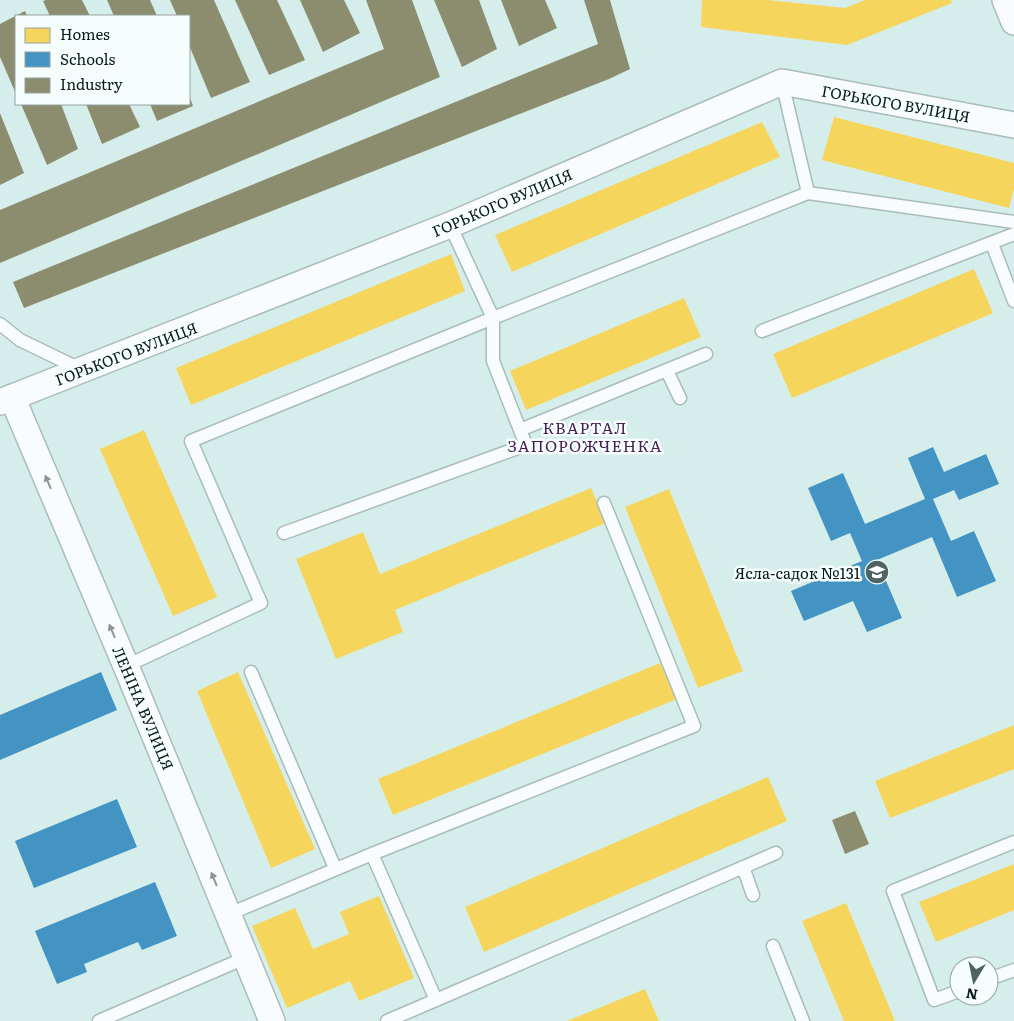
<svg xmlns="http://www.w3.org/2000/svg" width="1014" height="1021" viewBox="0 0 1014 1021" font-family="Literata,serif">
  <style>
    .homes { fill: #f6d55c }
    .schools { fill: #4393c3 }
    .industry { fill: #8c8c6e }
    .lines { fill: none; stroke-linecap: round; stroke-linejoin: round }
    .lane-casing { stroke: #a9bcba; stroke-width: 15 }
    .street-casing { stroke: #a9bcba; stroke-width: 28 }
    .lane { stroke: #f9fcfc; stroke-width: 12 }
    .street { stroke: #f9fcfc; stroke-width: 25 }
    .oneway { fill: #8c9594 }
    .labels { text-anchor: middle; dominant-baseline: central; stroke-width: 5; stroke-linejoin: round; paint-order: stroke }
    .street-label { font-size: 15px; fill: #071816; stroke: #f5fefc }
    .poi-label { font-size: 15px; fill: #071816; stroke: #f5fefc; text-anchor: end }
    .neighbourhood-label { font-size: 16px; letter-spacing: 1px; fill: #481e53; stroke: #f5fefc }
  </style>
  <rect width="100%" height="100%" fill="#d6eeeb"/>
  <path class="homes" d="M702,0H768L845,8L865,0H951L952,3L847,45L701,27Z
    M834,117L1014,163V189L1009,208L822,160Z
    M762,122L780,157L512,272L495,235Z
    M451,254L465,291L191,405L176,368Z
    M974,269L993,313L792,398L773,354Z
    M684,298L701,337L526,410L510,371Z
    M144,430L217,597L173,616L100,449Z
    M591,488L606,523L395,610L403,632L336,659L296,559L363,532L380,574Z
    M669,489L743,671L698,688L625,507Z
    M660,663L677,699L393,815L378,779Z
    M238,672L315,849L271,868L197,691Z
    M1014,725V769L890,818L875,781Z
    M768,777L787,821L484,952L465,907Z
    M1014,864V910L936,942L919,902Z
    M379,896L414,978L359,1001L350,981L287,1008L252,926L295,908L313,949L349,934L340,912Z
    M846,903L895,1021H844L802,921Z
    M645,989L659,1021H567Z"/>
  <path class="schools" d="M933,447L944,472L986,454L999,484L959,500L954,490L933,499L951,541L974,531L996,581L957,597L932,537L877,560L902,618L867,632L853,601L804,621L791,591L862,561L850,533L831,541L808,488L843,473L865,524L925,499L908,458Z
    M101,672L117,710L0,760V715Z
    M117,799L137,847L34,888L15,841Z
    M155,882L177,936L142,950L138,942L84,964L87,972L57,984L35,931Z"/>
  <path class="industry" d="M46,0H82L90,16H50L43,1Z
    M107,0H150L157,16H114Z
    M170,0H214L250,82L211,98L189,45V16H177Z
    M235,0H277L305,60L269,75Z
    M300,0H344L360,33L323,52Z
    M366,0H412L440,77L0,263V210L384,49Z
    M434,0H479L497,49L462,67Z
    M501,0H545L557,28L519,46Z
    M584,0H610L630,69L609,79L24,308L13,282L598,44Z
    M25,11L27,16H16V94L0,57V24Z
    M189,95L193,106L157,121L150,104H189Z
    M21,104H61L78,149L47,165Z
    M86,104H129L140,127L102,144Z
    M0,113L24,173L0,185Z
    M855,811L869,844L845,854L832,820Z"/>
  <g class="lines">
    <g class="lane-casing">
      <path id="lane" d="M782,82L808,193
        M450,225L493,318V361L520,430L706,354
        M992,244L1014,301
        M0,324L20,340L82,370
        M762,331L1014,234
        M667,371L680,398
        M284,533L526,445L520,430
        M126,666L261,603L191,441L493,318L808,193L1014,222
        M251,672L335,868
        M372,854L436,1000L776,853
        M743,867L753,895
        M229,914L372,854L694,726L604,503
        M773,946L803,1021
        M989,979L1014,970
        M959,991L934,1000L893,891L1014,842
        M99,1021L245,958
        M387,1021L436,1000"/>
    </g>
    <g class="street-casing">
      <path id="street" d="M1005,0L1014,22
        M12,397L126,666L272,1021
        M0,402L450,225L782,82L1014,125"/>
    </g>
    <use href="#lane" class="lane"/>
    <use href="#street" class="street"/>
  </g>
  <defs><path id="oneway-solid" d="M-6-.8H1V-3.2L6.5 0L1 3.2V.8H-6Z" transform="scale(1.25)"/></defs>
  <g class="oneway">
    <use href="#oneway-solid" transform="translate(48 482) rotate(-113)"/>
    <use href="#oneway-solid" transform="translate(112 631) rotate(-113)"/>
    <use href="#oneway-solid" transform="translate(214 879) rotate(-112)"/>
  </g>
  <defs>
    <g id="school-disc" transform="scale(1.25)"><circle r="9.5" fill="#4f6361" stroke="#f5fefc"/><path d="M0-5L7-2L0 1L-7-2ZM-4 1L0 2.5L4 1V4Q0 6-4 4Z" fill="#fff"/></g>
  </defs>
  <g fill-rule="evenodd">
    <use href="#school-disc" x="877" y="572"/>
  </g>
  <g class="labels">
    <g class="street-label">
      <text transform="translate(896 103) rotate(10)">ГОРЬКОГО ВУЛИЦЯ</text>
      <text transform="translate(502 202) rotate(-23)">ГОРЬКОГО ВУЛИЦЯ</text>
      <text transform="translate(126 353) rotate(-21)">ГОРЬКОГО ВУЛИЦЯ</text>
      <text transform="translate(144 708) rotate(67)">ЛЕНІНА ВУЛИЦЯ</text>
    </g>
    <g class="poi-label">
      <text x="860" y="572">Ясла-садок №131</text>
    </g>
    <g class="neighbourhood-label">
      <text x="585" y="427">КВАРТАЛ<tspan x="585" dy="18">ЗАПОРОЖЧЕНКА</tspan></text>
    </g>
  </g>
  <rect x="15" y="15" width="175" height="90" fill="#f5fefc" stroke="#96a2a0"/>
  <rect x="25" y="28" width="25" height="15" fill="#f6d55c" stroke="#96a2a0"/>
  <text x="60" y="40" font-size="15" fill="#071816">Homes</text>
  <rect x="25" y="52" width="25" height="15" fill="#4393c3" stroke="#96a2a0"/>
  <text x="60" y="65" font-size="15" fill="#071816">Schools</text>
  <rect x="25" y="78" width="25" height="15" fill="#8c8c6e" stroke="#96a2a0"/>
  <text x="60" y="90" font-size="15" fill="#071816">Industry</text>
  <g transform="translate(974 981) rotate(190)"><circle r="24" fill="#f5fefc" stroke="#96a2a0"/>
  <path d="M0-4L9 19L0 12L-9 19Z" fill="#4f6361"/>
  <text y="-8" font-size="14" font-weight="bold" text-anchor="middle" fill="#071816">N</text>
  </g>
</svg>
